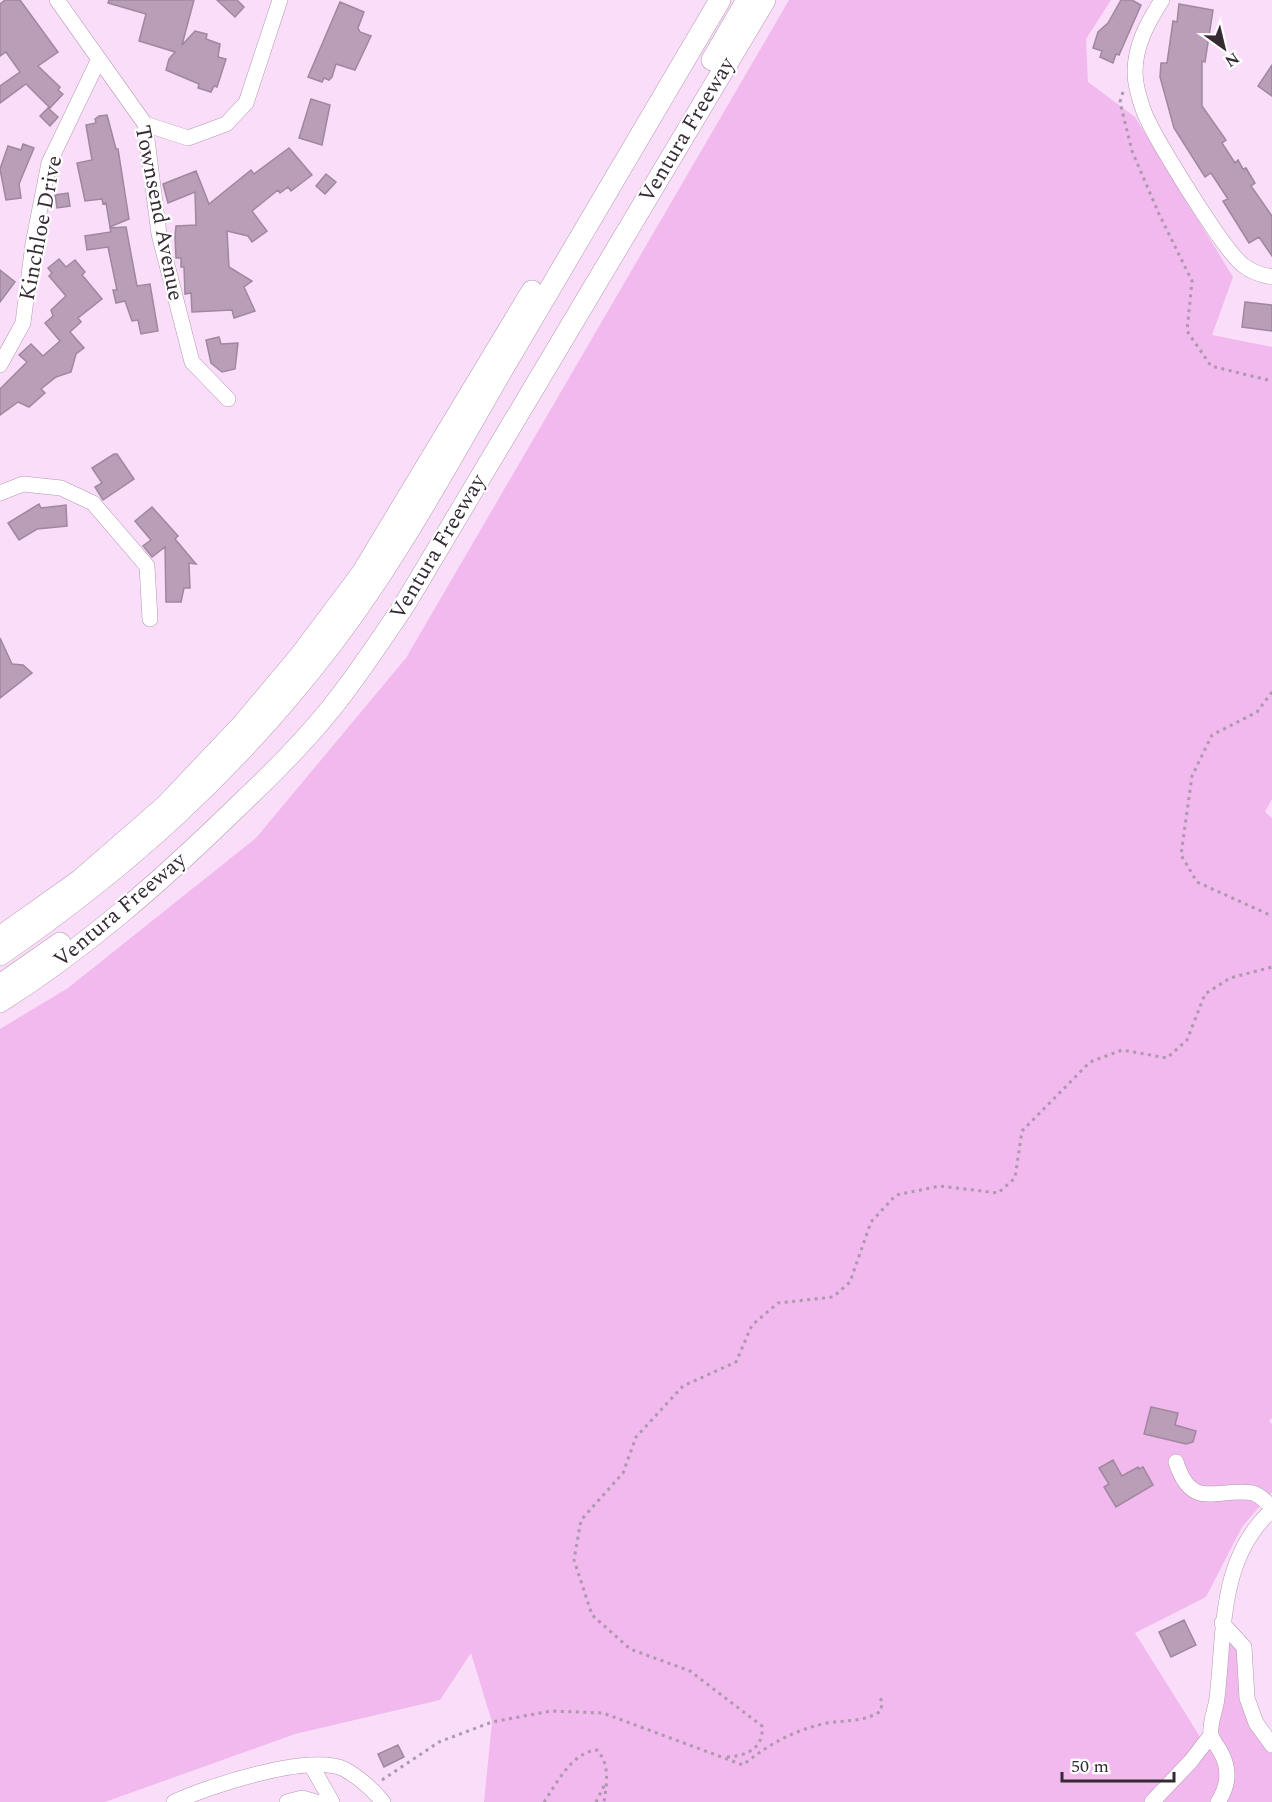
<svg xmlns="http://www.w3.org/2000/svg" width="1272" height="1802" viewBox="0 0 1272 1802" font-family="Spectral,serif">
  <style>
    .green { fill: #f1b9ed }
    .building { fill: #ba9eb8; stroke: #a0869e; stroke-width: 1.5 }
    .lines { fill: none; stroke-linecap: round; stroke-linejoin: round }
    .minor-casing { stroke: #b398b1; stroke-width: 16 }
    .highway-casing { stroke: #b398b1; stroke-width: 22 }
    .path { stroke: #ad98ac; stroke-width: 3; stroke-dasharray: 3 4.5; stroke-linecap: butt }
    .minor { stroke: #fff; stroke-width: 15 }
    .highway { stroke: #fff; stroke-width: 21 }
    .labels { text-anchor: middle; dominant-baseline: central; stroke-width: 4.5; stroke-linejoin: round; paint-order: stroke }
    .street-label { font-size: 22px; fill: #362b35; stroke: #fff }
  </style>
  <rect width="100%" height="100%" fill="#faddf8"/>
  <path class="green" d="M789,0H1111L1086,39L1088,82L1135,117L1233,277L1212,335L1272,347V799L1265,812L1272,818V1418L1269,1421L1272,1424V1492L1242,1527L1206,1597L1135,1633L1207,1748L1225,1633L1239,1647L1241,1697L1272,1749V1802H484L492,1722L471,1653L440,1700L295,1734L105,1802H0V1029L68,988L256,838L406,658Z"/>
  <path class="building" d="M5,0H20L58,52L38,66L60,87L58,90L63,94L50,108L26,84L0,103V86L20,72L6,52L0,56V4Z
    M109,0H194L182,45L195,31L207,34L206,39L220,44L218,57L226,59L217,87L214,86L211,92L198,88L199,84L166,70L169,59L175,52L139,41L146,14L108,3Z
    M217,0H237L244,7L235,17Z
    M1121,0H1132L1141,5L1119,55L1116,54L1113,63L1100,57L1102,51L1093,48L1098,32L1108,23Z
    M340,2L364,12L358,28L360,32L371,36L355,70L336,64L332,77L329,80L324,78L322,82L308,77Z
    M1179,4L1213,10L1205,62L1202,61V106L1226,140L1222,143L1235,163L1238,160L1243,169L1246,168L1255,183L1251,186L1272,216V256L1259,237L1249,243L1223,201L1228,199L1211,173L1205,177L1174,128L1160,77L1161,63H1167L1173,21L1177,22Z
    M1272,65V96L1258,86Z
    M311,99L330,105L322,145L299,138Z
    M48,108L58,117L50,126L40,116Z
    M107,115L116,149H118L129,219L110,227L106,203L103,204L102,199L85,201L77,163L92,160L86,125L96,123L95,119L99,116Z
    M23,144L34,148L19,184L21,198L6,200L0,169L8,146L21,150Z
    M289,148L312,175L291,191L288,187L280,193L278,190L252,211L267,231L252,242L248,236L227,231L229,267L252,281L244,287L255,311L234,318L232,310L192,312L191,293L185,294L184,267H181V258H176L175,237L176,226L196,225L195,192L168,203L163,184L196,171L209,204L251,170L254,174Z
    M326,174L336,182L325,194L316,186Z
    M68,193L70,206L57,208L55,195Z
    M126,227L137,286L150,284L158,331L141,334L138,320L132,321L125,301L116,303L113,290H117L108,247L87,250L85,236L111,232L110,228Z
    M59,259L66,267L75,260L85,272L82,275L102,299L78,318L81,322L70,332L84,348L76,354L71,372L56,377L41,389L45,393L29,407L18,402L0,415V389L27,362L19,355L31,344L43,356L60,341L45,323L53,316L51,310L66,296L49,276L52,273L48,268Z
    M0,270L15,282L0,302Z
    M1245,302L1272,305V331L1242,327Z
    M219,337L221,344L238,343L235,369L222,372L211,363L206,340Z
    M114,454H117L134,479L103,500L95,487L102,483L92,468Z
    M39,504L41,508L66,505L67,526L37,529L19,540L8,523Z
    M152,507L178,536L175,539L196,564L189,563L190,588H184L181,602H166L165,547L152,557L143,546L151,540L135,521Z
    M0,638L12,664L23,665L32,673L0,698Z
    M1151,1407L1178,1413L1175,1425L1196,1431L1193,1442L1186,1444L1144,1434Z
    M1113,1460L1122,1476L1138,1467L1139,1469L1143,1467L1153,1485L1116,1507L1104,1487L1109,1484L1099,1468Z
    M1184,1620L1196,1645L1171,1657L1159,1632Z
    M398,1745L404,1757L384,1767L378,1754Z"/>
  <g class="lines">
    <g class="minor-casing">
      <path id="minor" d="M57,0L145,124L159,234L192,362L228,399
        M1162,0C1148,22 1135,45 1135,72C1135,83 1140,101 1144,112C1154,137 1223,250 1243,265C1251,272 1261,275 1272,277
        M145,124L188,138L226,124L246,103L280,0
        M0,365L23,323L33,244L49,163L99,59
        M0,493L23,484L61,488L93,503L147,566L150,619
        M1176,1462C1192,1512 1217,1487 1253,1493C1260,1495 1266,1502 1272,1507
        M1222,1623L1244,1647L1247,1698L1256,1723L1272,1745
        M311,1765L332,1802
        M174,1802C209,1786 309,1753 344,1769C359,1777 372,1789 383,1802
        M287,1802L302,1798L316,1802
        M1152,1802L1191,1761L1211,1735
        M1218,1802C1229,1785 1230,1768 1220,1751C1217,1746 1212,1739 1211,1735C1209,1724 1216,1709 1217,1698C1225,1632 1218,1559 1272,1510"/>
    </g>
    <g class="highway-casing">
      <path id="highway" d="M712,60L747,0
        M0,937L80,880L165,806L241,726L299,657L362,573L532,291
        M0,955C128,867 236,769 331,645C396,560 448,464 501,372C574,247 647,123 720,0
        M0,985L60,943
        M0,1002C85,948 160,882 231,813C270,776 311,736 343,693C365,664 385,634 405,604L765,0"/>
    </g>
    <path class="path" d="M1123,92L1120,102L1132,151L1159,214L1192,281L1187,331L1211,366L1272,381
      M1272,692L1257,712L1212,735L1192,776L1181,855L1197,882L1272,916
      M727,1757C747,1756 764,1748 762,1726L690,1671L630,1649L592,1615L574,1560L581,1520L623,1473L636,1437L683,1386L736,1362L752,1325L778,1303L833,1297L850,1282L871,1222L896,1195L940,1186L998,1193L1015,1178L1022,1131L1090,1062L1122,1050L1167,1058L1187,1040L1205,994L1230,978L1272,967
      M382,1780L439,1742L492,1722L551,1711L603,1713L743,1765C769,1744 794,1730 827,1723C846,1720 865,1722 881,1711L882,1701L878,1696
      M544,1802C557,1783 572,1752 597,1750C610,1764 607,1784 604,1802
      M596,1802L606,1782"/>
    <use href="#minor" class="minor"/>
    <use href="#highway" class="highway"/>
  </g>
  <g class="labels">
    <g class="street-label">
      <text transform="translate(687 130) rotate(-59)">Ventura Freeway</text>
      <text transform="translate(159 213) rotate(79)">Townsend Avenue</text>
      <text transform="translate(41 228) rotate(-79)">Kinchloe Drive</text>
      <text transform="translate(438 547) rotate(-59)">Ventura Freeway</text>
      <text transform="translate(120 910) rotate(-40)">Ventura Freeway</text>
    </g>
  </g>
  <g transform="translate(1224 48) rotate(146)" stroke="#ffffff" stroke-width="4.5" paint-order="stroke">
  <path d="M0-4.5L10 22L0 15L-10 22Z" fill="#362b35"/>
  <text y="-9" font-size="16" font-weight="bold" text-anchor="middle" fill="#362b35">N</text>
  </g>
  <path d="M1062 1772v9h112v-9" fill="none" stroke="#362b35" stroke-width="3"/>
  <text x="1071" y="1772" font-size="18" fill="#362b35" stroke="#ffffff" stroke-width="4.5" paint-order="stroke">50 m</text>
</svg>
